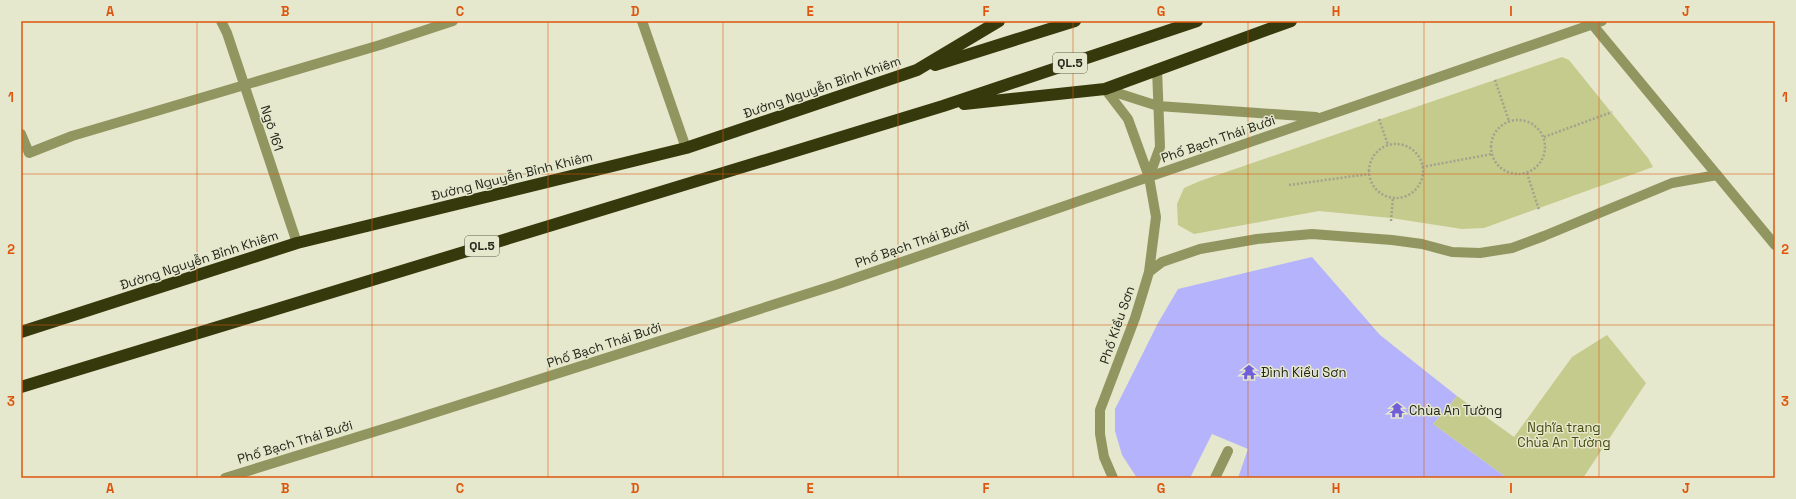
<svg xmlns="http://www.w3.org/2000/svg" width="1796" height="499" viewBox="0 0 1796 499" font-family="'Space Grotesk',sans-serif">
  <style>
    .green { fill: #c5cb8c }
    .building { fill: #b5b3fb }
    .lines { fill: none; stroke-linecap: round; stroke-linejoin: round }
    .path { stroke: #a0a38d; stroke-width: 2.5; stroke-dasharray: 2 2; stroke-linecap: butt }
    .lane { stroke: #919661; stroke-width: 10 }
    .street { stroke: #919661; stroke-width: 10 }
    .highway { stroke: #36390b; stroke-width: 12 }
    .grid { fill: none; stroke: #de560d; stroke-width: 1; stroke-opacity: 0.55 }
    .labels { text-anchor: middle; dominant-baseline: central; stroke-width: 3; stroke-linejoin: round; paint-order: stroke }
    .shield { fill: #e5e8cc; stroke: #5f6050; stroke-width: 1 }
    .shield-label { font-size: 12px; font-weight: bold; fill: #25261b }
    .street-label { font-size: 13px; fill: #25261b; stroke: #e5e8cc }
    .poi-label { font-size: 13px; fill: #25261b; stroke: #e5e8cc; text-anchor: start }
    .park-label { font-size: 13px; fill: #464a0e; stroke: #e5e8cc }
    .neatline { fill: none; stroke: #de560d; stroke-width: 1.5 }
    .grid-label { font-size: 13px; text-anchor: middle; font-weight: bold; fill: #de560d }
  </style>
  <rect width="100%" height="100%" fill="#e5e8cc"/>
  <path class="green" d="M1562,57L1569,60L1648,158L1653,167L1484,228L1462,229L1391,218L1319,211L1194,234L1178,225L1177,204L1184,188L1200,181Z
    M1607,335L1646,383L1583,478H1507L1433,424L1457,396L1514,437L1572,357Z"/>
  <path class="building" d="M1312,257L1380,335L1457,396L1433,424L1507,478H1238L1248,449L1212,434L1190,478H1137L1122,455L1115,431V409L1158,323L1178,289Z"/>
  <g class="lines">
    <path class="path" d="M1495,80L1509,121
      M1379,119L1388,145
      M1491 147a27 27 0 1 1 54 0a27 27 0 1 1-54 0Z
      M1544,137L1612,112
      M1369 171a27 27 0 1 1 54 0a27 27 0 1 1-54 0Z
      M1422,167L1492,154
      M1527,173L1539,210
      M1289,185L1369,174
      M1391,221L1393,197"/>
    <path class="lane" d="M221,21L227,33L297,243
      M642,21L686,148
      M1592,24L1775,245
      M21,134L29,153L72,136L380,45L453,21
      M1215,478L1228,451"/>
    <path class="street" d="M1105,89L1128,119L1149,177L1156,217L1149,272L1143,292L1135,318L1100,410V434L1104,457L1113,478
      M1105,89L1158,106L1316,117
      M1149,177L1160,147L1157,69
      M1149,272L1162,262L1200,249L1257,239L1312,234L1392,240L1422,244L1452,252L1480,253L1512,248L1544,236L1672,183L1717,175
      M225,478L396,425L835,285L1602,21"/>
    <path class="highway" d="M935,65L1075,21
      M964,104L1105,89L1291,21
      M21,332L297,243L686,148L917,70L999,21
      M21,387L943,106L1197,21"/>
  </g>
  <path class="grid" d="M197,21V478M372,21V478M548,21V478M723,21V478M898,21V478M1073,21V478M1248,21V478M1424,21V478M1599,21V478M21,174H1775M21,325H1775"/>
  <defs>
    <g id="temple-bare" transform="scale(1.2)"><path d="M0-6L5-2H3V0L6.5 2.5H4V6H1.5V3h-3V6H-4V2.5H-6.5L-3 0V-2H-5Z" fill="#715fda" stroke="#e5e8cc" stroke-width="2.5" paint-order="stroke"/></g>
  </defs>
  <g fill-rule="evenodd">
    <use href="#temple-bare" x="1249" y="372"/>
    <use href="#temple-bare" x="1397" y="410"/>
  </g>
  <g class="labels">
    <g class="shield">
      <rect x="1053" y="53" width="34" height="20" rx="3"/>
      <rect x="465" y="236" width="34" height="20" rx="3"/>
    </g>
    <g class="shield-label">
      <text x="1070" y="63">QL.5</text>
      <text x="482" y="246">QL.5</text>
    </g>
    <g class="street-label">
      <text transform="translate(822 87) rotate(-19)">Đường Nguyễn Bỉnh Khiêm</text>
      <text transform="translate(272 128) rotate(72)">Ngõ 161</text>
      <text transform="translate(1218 139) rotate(-19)">Phố Bạch Thái Bưởi</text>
      <text transform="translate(512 176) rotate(-14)">Đường Nguyễn Bỉnh Khiêm</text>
      <text transform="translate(912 244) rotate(-19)">Phố Bạch Thái Bưởi</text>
      <text transform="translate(199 260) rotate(-18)">Đường Nguyễn Bỉnh Khiêm</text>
      <text transform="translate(1117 325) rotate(-71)">Phố Kiều Sơn</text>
      <text transform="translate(604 345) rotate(-18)">Phố Bạch Thái Bưởi</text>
      <text transform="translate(295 442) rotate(-17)">Phố Bạch Thái Bưởi</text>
    </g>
    <g class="poi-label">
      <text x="1261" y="372">Đình Kiều Sơn</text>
      <text x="1409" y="410">Chùa An Tường</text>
    </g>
    <g class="park-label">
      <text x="1564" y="427">Nghĩa trang<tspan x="1564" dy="15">Chùa An Tường</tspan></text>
    </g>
  </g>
  <rect width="1796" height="499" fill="none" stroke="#e5e8cc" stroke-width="44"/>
  <rect x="22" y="22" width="1752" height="455" class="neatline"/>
  <g class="grid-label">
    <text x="110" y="16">A</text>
    <text x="285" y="16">B</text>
    <text x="460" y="16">C</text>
    <text x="635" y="16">D</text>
    <text x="810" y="16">E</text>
    <text x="986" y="16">F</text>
    <text x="1161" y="16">G</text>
    <text x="1336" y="16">H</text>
    <text x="1511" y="16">I</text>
    <text x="1686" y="16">J</text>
    <text x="11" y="102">1</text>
    <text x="1785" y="102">1</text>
    <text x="11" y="254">2</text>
    <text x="1785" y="254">2</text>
    <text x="11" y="406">3</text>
    <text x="1785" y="406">3</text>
    <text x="110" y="493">A</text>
    <text x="285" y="493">B</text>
    <text x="460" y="493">C</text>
    <text x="635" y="493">D</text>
    <text x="810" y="493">E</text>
    <text x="986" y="493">F</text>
    <text x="1161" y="493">G</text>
    <text x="1336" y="493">H</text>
    <text x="1511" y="493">I</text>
    <text x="1686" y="493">J</text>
  </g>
</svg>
